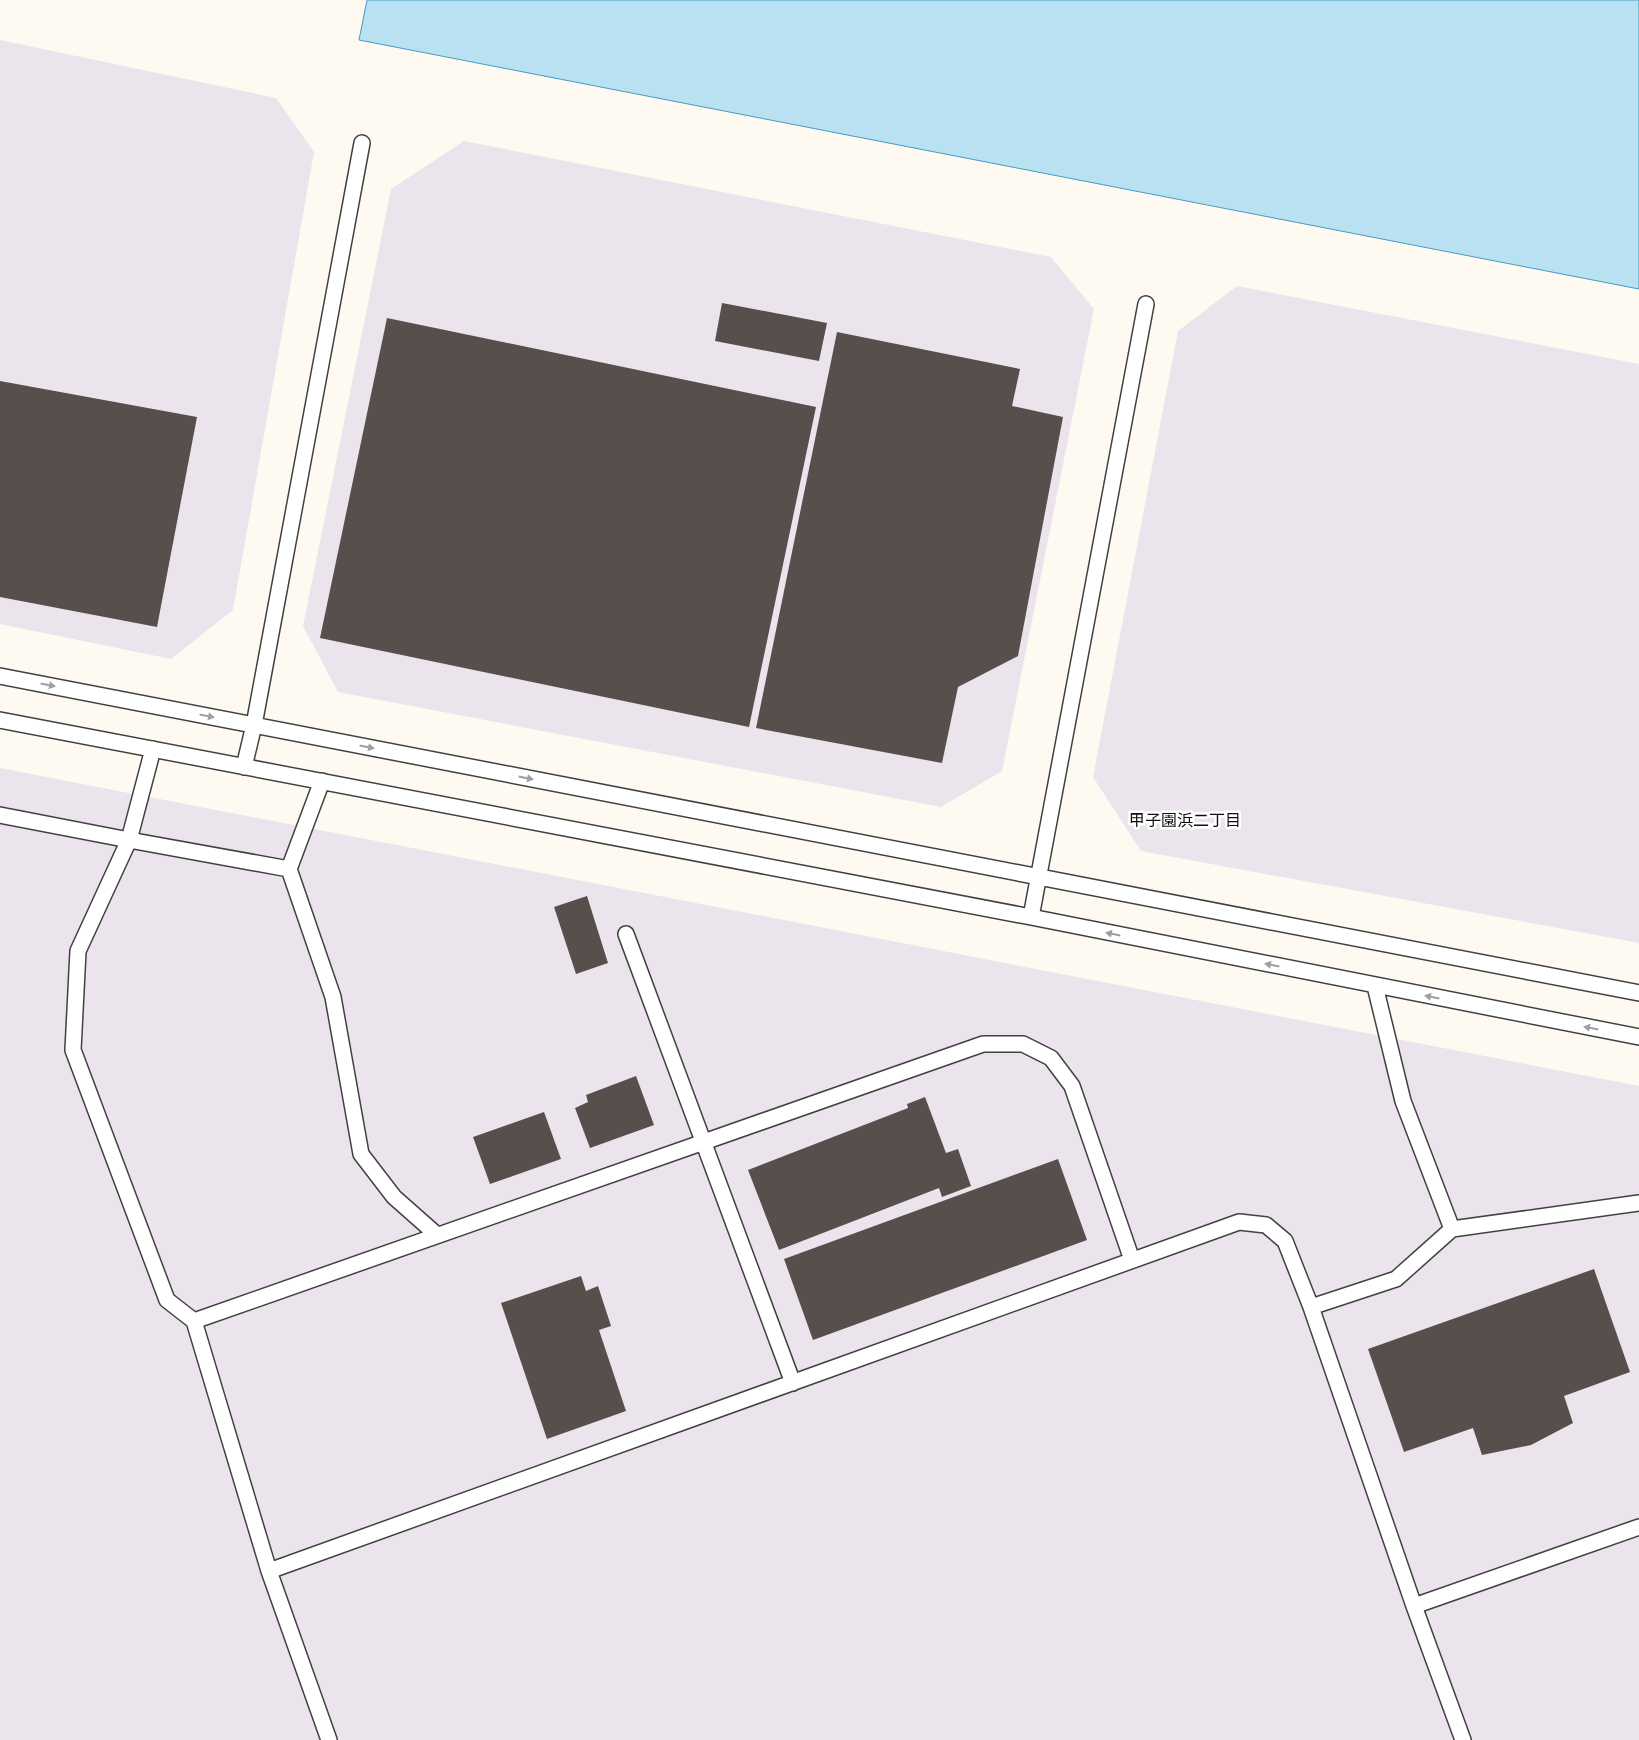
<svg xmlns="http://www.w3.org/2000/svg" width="1639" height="1740" viewBox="0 0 1639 1740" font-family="'Source Serif 4','Noto Sans JP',serif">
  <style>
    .industrial { fill: #ebe4ec }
    .water { fill: #bae1f1; stroke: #479bc2 }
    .building { fill: #564f4c }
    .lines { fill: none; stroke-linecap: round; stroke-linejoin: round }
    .lane-casing { stroke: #414141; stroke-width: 18 }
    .lane { stroke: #fff; stroke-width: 15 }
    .oneway { fill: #9f9f9f }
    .labels { text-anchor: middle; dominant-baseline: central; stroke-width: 5; stroke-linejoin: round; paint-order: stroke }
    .neighbourhood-label { font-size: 16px; fill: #0e0e0e; stroke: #fff }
  </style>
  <rect width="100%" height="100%" fill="#fefaf1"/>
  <path class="industrial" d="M0,40L276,98L314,152L233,610L171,659L0,624Z
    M464,141L1051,257L1094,309L1002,771L941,807L338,692L303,626L391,189Z
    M1237,286L1639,364V943L1141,851L1093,777L1178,331Z
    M0,768L1639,1086V1740H0Z"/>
  <path class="water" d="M367,0H1639V289L359,40Z"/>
  <path class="building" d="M722,303L827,323L819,361L715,341Z
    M387,318L816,407L749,727L320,638Z
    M837,332L1020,369L1012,406L1063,417L1018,656L958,687L942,763L756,728Z
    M0,381L197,417L157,627L0,597Z
    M587,896L608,963L576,974L554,907Z
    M636,1076L654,1125L590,1148L575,1108L588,1102L586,1095Z
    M925,1097L946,1153L958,1149L971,1186L942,1197L939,1188L779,1250L748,1170L908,1108L907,1104Z
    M544,1112L561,1159L490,1184L473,1137Z
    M1058,1159L1087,1240L813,1340L784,1259Z
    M1594,1269L1630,1372L1564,1396L1573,1423L1531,1445L1482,1455L1473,1428L1404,1452L1368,1349Z
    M581,1276L586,1291L598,1286L611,1326L599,1330L626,1411L547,1439L501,1303Z"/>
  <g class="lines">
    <g class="lane-casing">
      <path id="lane" d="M0,676L1639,993
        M0,720L1031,917L1639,1037
        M153,749L129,840L78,951L73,1050L167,1300L194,1321L269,1571L329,1740
        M244,767L254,725L362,143
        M322,781L289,869L333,997L361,1154L394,1197L437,1235
        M0,815L129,840L289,869
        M1031,917L1146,304
        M626,934L793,1383
        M1375,986L1403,1101L1452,1229
        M1311,1307L1396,1279L1452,1229L1639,1203
        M194,1321L983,1044H1023L1051,1058L1072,1086L1132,1260
        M269,1571L1239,1222L1266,1225L1285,1241L1311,1307L1414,1606L1463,1740
        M1414,1606L1639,1527"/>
    </g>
    <use href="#lane" class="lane"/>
  </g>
  <defs><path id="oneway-solid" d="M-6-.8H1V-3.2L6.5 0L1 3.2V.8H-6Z" transform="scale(1.25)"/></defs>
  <g class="oneway">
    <use href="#oneway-solid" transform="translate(48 685) rotate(11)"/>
    <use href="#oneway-solid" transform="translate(207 716) rotate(11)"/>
    <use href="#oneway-solid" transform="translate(367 747) rotate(11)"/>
    <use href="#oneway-solid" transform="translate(526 778) rotate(11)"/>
    <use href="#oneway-solid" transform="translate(1113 934) rotate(-169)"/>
    <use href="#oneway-solid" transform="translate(1272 965) rotate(-169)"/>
    <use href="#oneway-solid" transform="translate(1432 997) rotate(-169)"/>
    <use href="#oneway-solid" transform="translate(1591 1028) rotate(-169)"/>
  </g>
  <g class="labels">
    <g class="neighbourhood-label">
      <text x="1185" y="820">甲子園浜二丁目</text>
    </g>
  </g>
</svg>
